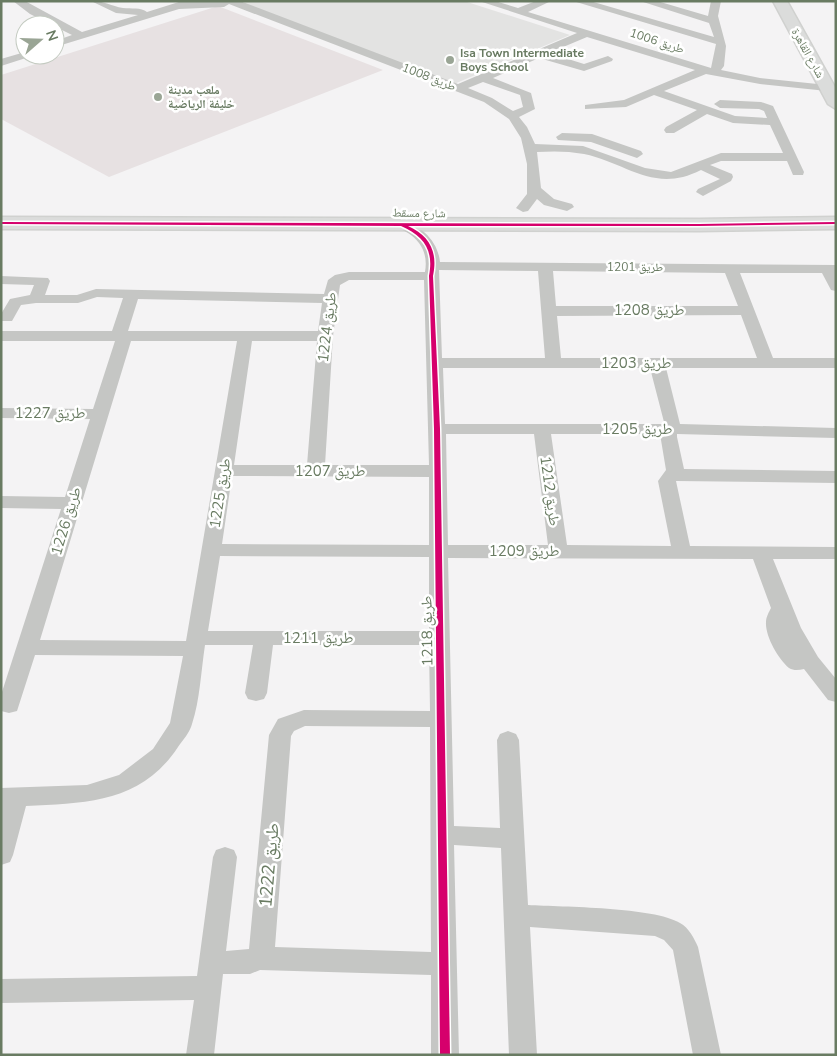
<svg xmlns="http://www.w3.org/2000/svg" width="837" height="1056" viewBox="0 0 837 1056" font-family="'Nunito Sans','Noto Naskh Arabic',sans-serif">
  <style>
    .built { fill: #e3e3e2 }
    .green { fill: #e7e1e2 }
    .lines { fill: none; stroke-linecap: round; stroke-linejoin: round }
    .secondary-casing { stroke: #d0d1cf; stroke-width: 3 }
    .street { fill: #c5c6c4; fill-rule: evenodd }
    .secondary { fill: #dbdcdb; fill-rule: evenodd }
    .cycleway-casing { stroke: #fff; stroke-width: 3 }
    .cycleway { fill: #d6006c; fill-rule: evenodd }
    .poi-dot { fill: #9aa595; stroke: #fff; stroke-width: 2 }
    .labels { text-anchor: middle; dominant-baseline: central; stroke-width: 5; stroke-linejoin: round; paint-order: stroke }
    .far-street-label { font-size: 12px; fill: #697b62; stroke: #fff }
    .far-poi-label { font-size: 12px; font-weight: bold; fill: #697b62; stroke: #fff; text-anchor: start }
    .street-label { font-size: 15px; fill: #697b62; stroke: #fff }
    .near-street-label { font-size: 18px; fill: #697b62; stroke: #fff }
  </style>
  <rect width="100%" height="100%" fill="#f4f3f4"/>
  <path class="built" d="M243,1H464L570,35L454,84L247,6Z"/>
  <path class="green" d="M218,6L383,70L109,177L1,119V75Z"/>
  <g class="lines">
    <g class="secondary-casing">
      <path id="secondary" d="M773,1H787L836,89V109L828,104Z
        M1,217L699,219L836,217V229L699,231L1,229Z"/>
    </g>
    <path class="street" d="M13,1H25L82,32L138,15L116,13L91,1C105,1 111,6 123,8C131,9 141,7 147,12L182,1H240L458,84L577,33L479,1H495L518,8L536,1H551L528,12L711,68L716,44L573,1H590L714,37L709,23L640,1H657L708,16L711,1H721L718,16L726,46L724,66L721,70L760,78L827,85L833,88L827,91L760,84L706,74L664,91L735,116L767,118L764,111L759,109L720,108L714,104L720,100L761,102L773,106L804,172L803,175H793L787,161H721L710,165L732,174L733,177L731,181L703,196L696,192L698,189L720,179L701,170C654,194 627,163 584,154C568,151 553,151 537,152L541,188L554,199L572,204L574,207L567,211L544,205L537,199L528,211L523,212L516,208L527,194V164L521,138L509,119L484,102L229,4L224,7L179,9L55,47V41L72,35L30,14ZM587,37L695,70L624,100L585,105V109L626,107L654,95L697,110L666,127L664,130L666,133H674L707,114L733,123L770,125L783,153H721L671,172L645,168L583,146L535,144L527,127L519,117L535,109L531,93L493,78L539,58L584,71L612,61L613,59L608,56L584,64L549,53ZM483,82L520,95L523,107L513,111L492,98L468,88Z
      M25,52V55H30L29,57L1,66V59Z
      M562,133L592,134L641,151L643,154L637,158L591,142L558,140L556,137Z
      M401,220C421,225 438,241 440,262L836,265V291L831,290L822,273H740L773,358H836V368H666L680,424L836,428V438L677,434V437L684,469L836,471V483L676,481L690,546L836,547V559H773L801,628L818,657L836,679V702L828,700L804,669C799,670 794,671 789,668C778,659 765,636 766,622C766,617 769,612 771,608L753,559L448,558L454,826L500,828L497,740L500,734L508,731L516,734L519,740L528,905C563,907 654,907 680,923C689,928 694,938 698,947L721,1055H693L673,950L664,940L655,936L530,927L537,1055H509L501,848L454,845L459,1055H431V975L260,970L250,974H223L214,1055H186L194,1000L1,1003V979L197,976L213,857L216,850L225,847L234,850L237,857L226,951L249,949L269,735L278,719L304,710L430,711L429,645H273L267,693L264,699L256,701L248,699L245,693L253,645H205C201,671 200,700 192,724C190,732 183,740 178,747C141,803 87,803 26,806L13,855L10,862L1,865V788L87,785L119,775L153,749L170,723L183,656L35,655L17,711L9,713L1,711V695L61,509L1,508V496L65,497L90,419L1,418V408L93,409L115,341H1V331H112L123,298L97,297L78,303H36L21,305L12,321H2L1,314L10,299L30,295L34,285L1,284V276L48,278L50,281L45,295H77L96,289L324,294L328,280L335,275L349,272H425C428,255 422,242 408,233C403,230 398,228 394,224ZM439,270L538,271L545,358H442ZM553,271L725,273L738,306H556ZM349,280H424L429,465H325L333,336L340,285ZM138,299L322,303L318,331H128ZM741,315L757,358H561L557,316ZM131,341H237L186,641L40,640ZM252,341H317L307,465H234ZM443,368H650L664,422L663,424H445ZM446,434H534L548,545H448ZM551,434H660L666,470L658,481L671,546L567,545ZM232,476L429,477V545L222,544ZM220,556L429,557V631H208ZM305,726L430,727L431,952L275,947L291,736L294,731Z"/>
    <use href="#secondary" class="secondary"/>
    <g class="cycleway-casing">
      <path id="cycleway" d="M1,222L699,224L836,222V224L699,226H408C430,236 438,252 433,276L440,429L450,1055H440L434,429L429,276C434,250 424,236 401,226L1,224Z"/>
    </g>
    <use href="#cycleway" class="cycleway"/>
  </g>
  <g class="poi-dot">
    <circle cx="450" cy="60" r="5"/>
    <circle cx="158" cy="97" r="5"/>
  </g>
  <g class="labels">
    <g class="far-street-label">
      <text transform="translate(657 41) rotate(18)">طريق 1006</text>
      <text transform="translate(808 53) rotate(61)">شارع القاهرة</text>
      <text transform="translate(429 77) rotate(21)">طريق 1008</text>
      <text transform="translate(419 213) rotate(1)">شارع مسقط</text>
      <text x="635" y="267">طريق 1201</text>
    </g>
    <g class="far-poi-label">
      <text x="460" y="53">Isa Town Intermediate<tspan x="460" dy="14">Boys School</tspan></text>
      <text x="168" y="90">ملعب مدينة<tspan x="168" dy="14">خليفة الرياضية</tspan></text>
    </g>
    <g class="street-label">
      <text x="649" y="310">طريق 1208</text>
      <text transform="translate(327 327) rotate(-83)">طريق 1224</text>
      <text x="636" y="363">طريق 1203</text>
      <text x="50" y="413">طريق 1227</text>
      <text x="637" y="429">طريق 1205</text>
      <text x="330" y="471">طريق 1207</text>
      <text transform="translate(550 491) rotate(82)">طريق 1212</text>
      <text transform="translate(220 493) rotate(-81)">طريق 1225</text>
      <text transform="translate(66 521) rotate(-73)">طريق 1226</text>
      <text x="524" y="551">طريق 1209</text>
      <text transform="translate(427 631) rotate(-91)">طريق 1218</text>
      <text x="318" y="638">طريق 1211</text>
    </g>
    <g class="near-street-label">
      <text transform="translate(269 865) rotate(-85)">طريق 1222</text>
    </g>
  </g>
  <rect width="837" height="1056" fill="none" stroke="#697b62" stroke-width="5"/>
  <g transform="translate(40 40) rotate(70)"><circle r="24" fill="#ffffff" stroke="#c3cac0"/>
  <path d="M0-4L9 19L0 12L-9 19Z" fill="#9aa595"/>
  <text y="-8" font-size="14" font-weight="bold" text-anchor="middle" fill="#697b62">N</text>
  </g>
</svg>
